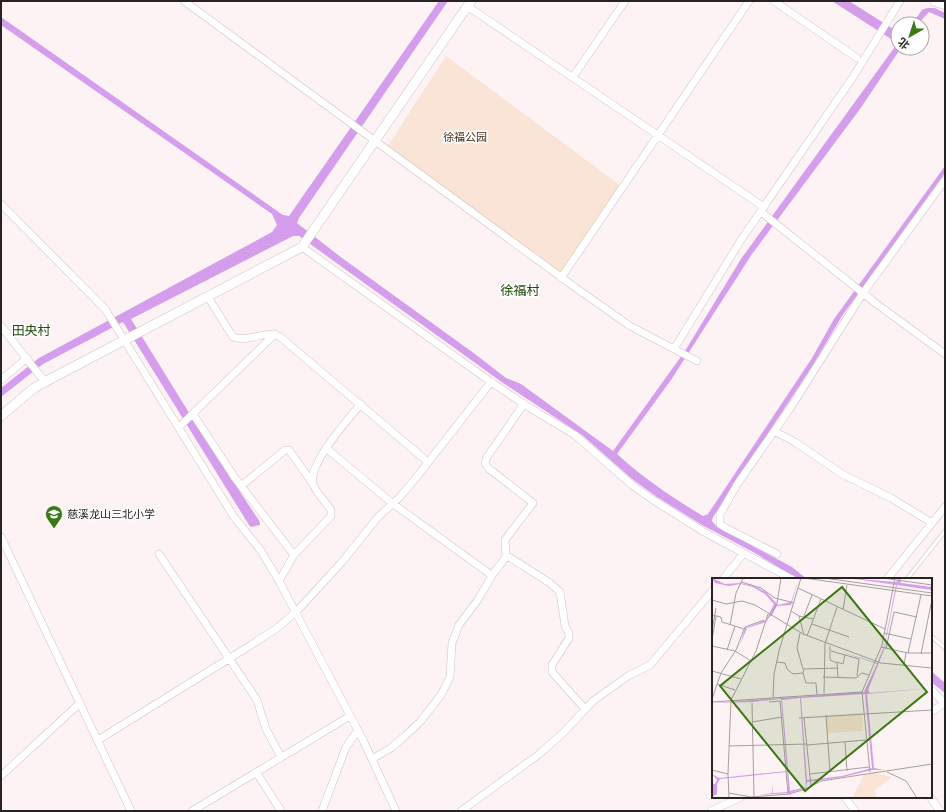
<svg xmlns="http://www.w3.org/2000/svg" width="946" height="812" viewBox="0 0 946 812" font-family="Quicksand,'Noto Sans SC',sans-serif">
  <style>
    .green { fill: #f9e4d5 }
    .water { fill: #d59eec }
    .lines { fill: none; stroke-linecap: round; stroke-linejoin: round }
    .service-casing { stroke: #d1c1c3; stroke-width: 4.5 }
    .minor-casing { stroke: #d1c1c3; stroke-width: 8 }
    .tertiary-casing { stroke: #d1c1c3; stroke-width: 10 }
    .secondary-casing { stroke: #d1c1c3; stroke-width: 11 }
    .service { stroke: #fff; stroke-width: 3.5 }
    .minor { stroke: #fff; stroke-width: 7 }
    .tertiary { stroke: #fff; stroke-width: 9 }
    .secondary { stroke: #fff; stroke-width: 10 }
    .labels { text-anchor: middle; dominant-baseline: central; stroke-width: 3; stroke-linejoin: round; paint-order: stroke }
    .park-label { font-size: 11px; fill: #4b2c11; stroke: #fff }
    .poi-label { font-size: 11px; fill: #272223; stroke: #fff; text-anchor: start }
    .quarter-label { font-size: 13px; fill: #224a0b; stroke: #fff }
    .inset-road { fill: none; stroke: #a79fa1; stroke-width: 1 }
    .view { fill: #3b7914; fill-opacity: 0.15; stroke: #3b7914; stroke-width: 2 }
    .inset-edge { fill: none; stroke: #272223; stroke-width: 2 }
  </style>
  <rect width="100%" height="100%" fill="#fdf3f5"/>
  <path class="green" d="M446,56L621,186L561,274L387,147Z"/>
  <path class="water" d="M439,1H448L299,218L297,223L342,258L475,354L506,378L521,384L613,451L685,351L741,259L894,48L896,44L894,41L832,1H849L898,32V48H901L860,109L752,254L671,380L617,454C643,478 673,498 703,516L708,514L812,358L834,319L945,166V173L842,316L813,365L713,517L712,521L717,527L792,567L807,579H798L753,552L702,525L657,497L632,479L582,435L503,383L299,236H293L131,319L209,445L260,522V525L251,527L249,525L123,322L43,364L1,397V388L39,358L272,232L277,225L272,214L1,25V17L283,215L289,216Z
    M927,8H935L945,13V19L929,12L918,24H912L922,10Z
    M931,671L945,683V693L931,682Z"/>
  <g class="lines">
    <g class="service-casing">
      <path id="service" d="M907,579L945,531
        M931,636L945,648"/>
    </g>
    <g class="minor-casing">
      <path id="minor" d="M184,1L569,283L630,326L697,361
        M774,1L857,58
        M467,6L764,207
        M573,77L625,1
        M1,204L105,309L234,517L261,551L279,581L363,740L396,811
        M761,212L878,305L945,354
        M302,247L491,382L530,408L575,435L632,485L650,498L704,532L792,579
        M561,278L749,1
        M208,297L233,337C249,343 264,330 279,336L428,462
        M1,326L45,382
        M674,349L741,240L855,74L900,1
        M1,380L27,358
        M193,414L235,478L294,555
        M179,427L275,334
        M774,431L795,442L842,474L891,498L932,523
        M326,448L392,503L490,574H493L506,557H509L550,583L560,592L565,626L569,633V638L552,665V672L585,709
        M241,486L285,450H289L313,484
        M1,537L131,811
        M159,554L257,700L266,729L281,757
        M777,554L726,528L720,524V514L738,483L791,407L863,293L945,180
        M506,557L505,540L533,503L488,468L485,463L487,457L524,404
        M723,579L744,553
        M887,579L945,507
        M279,581L294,555L331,516V510C326,502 316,493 313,484C307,465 349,418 361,404
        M931,689L945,704
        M931,712L945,703
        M98,740L251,645L277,628L296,612L342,562L378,517L400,497L415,479L491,382
        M372,759L391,748L405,736L420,722L441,695L450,677L452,643L459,625L477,601L493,574
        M256,772L281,811
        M1,776L80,703
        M845,797L855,811
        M930,797L940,811
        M192,811L350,716
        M322,811L346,747L358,730
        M461,811L538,755L563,733L593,701L628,676L650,665L713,590
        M711,811L741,797"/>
    </g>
    <g class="tertiary-casing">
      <path id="tertiary" d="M1,416L34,388L56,376L302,247L471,1"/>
    </g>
    <g class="secondary-casing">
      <path id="secondary" d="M935,1L945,4"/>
    </g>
    <use href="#service" class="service"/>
    <use href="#minor" class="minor"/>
    <use href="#tertiary" class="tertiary"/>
    <use href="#secondary" class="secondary"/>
  </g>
  <defs>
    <g id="school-pin" transform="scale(0.9)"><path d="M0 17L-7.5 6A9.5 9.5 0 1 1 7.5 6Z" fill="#3b7914" stroke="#fff"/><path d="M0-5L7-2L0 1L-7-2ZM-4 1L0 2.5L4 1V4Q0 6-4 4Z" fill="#fff"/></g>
  </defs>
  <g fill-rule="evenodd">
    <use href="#school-pin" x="54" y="514"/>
  </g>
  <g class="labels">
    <g class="park-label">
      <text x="465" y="137">徐福公园</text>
    </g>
    <g class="poi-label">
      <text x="67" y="514">慈溪龙山三北小学</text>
    </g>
    <g class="quarter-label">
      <text x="520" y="290">徐福村</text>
      <text x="31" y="330">田央村</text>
    </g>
  </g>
  <g transform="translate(712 578)">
    <rect width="220" height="220" fill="#fdf3f5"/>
    <path d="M150,135L151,153L115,155L114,137ZM163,195L180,199L163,212L165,220H140L152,197Z" fill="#f9e4d5"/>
    <path d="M0,0L13,6L28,5L42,8L54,14L66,27L79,24L87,0L79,27L65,28L54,44L35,50L28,67L33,50L54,42L62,26L53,16L41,9L29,6L17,8L3,5ZM136,0L184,4L188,0L189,5L220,9V12L185,7L172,72L156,112L158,115L220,110L155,116L162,190L172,192H160L131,199L95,204L94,210L78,215L79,220L77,215L47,217L60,215V206L61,215L76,214L75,194L8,201L5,206V216L0,219V205L3,206L5,202L0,196L7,200L75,193L69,121L40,124L0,125L152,114L165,86L127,73L165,85L172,69L184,7ZM153,116L160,190L130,198L95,202L89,120ZM88,120L94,209L78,213L70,122Z" fill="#d59eec" fill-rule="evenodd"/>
    <path class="inset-road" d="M92,0L220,18M112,0L220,15M171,0L220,7M29,4L49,10L63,20L82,25M86,10L173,51M0,22L14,26L30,23L43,27L91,56L169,85L220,90M131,32L135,7M79,33L87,38L92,57M0,37L9,39L10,44L32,51M59,38L65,25L69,0M87,38L101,41M92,38L100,17M100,46L137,59M18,47L24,15L31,0M0,53L4,30M88,55L85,70L91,91M172,55L199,61M95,58L109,21M0,62L4,38M0,68L23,73L39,83M118,68V82L125,85L126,99M169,69L196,75H220M174,71L182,34L205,39M15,72L23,48M119,73L147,81M196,75L209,17M209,76L219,26M65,84L73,85L75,91L81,96L91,95L92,91L126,90M125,84L131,86L133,77M192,87L194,75M0,93L29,101M91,95L94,105H104L105,117M145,98L147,81M111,99L144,100L150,95L157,97M5,106L23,112M112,115L113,66L125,29M61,120L62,96L67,73L89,0M0,121L9,95L24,72L33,49L52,42M0,124L150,114M57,124L68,123L76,216M40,125L42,219M114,137L118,194M87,140L220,132M92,140L99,208M40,144L70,139M133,164L135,193M95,167L154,162M17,168L95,166M0,192L16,196L17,220M158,194L150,114L170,67L183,0M175,194L194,203L205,220M16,196L19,122L44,73L56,36M98,196L157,189M17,215L39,219L77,216L94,211L109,203L220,186"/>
    <path class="view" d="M130,9L215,114L93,213L8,108Z"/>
    <rect width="220" height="220" class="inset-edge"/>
  </g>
  <rect width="946" height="812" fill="none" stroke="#272223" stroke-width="4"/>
  <g transform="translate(910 36) rotate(219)"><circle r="19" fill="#ffffff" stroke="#a9a7a7"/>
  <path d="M0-3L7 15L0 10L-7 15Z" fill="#3b7914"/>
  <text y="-6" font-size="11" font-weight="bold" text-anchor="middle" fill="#272223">北</text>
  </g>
</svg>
